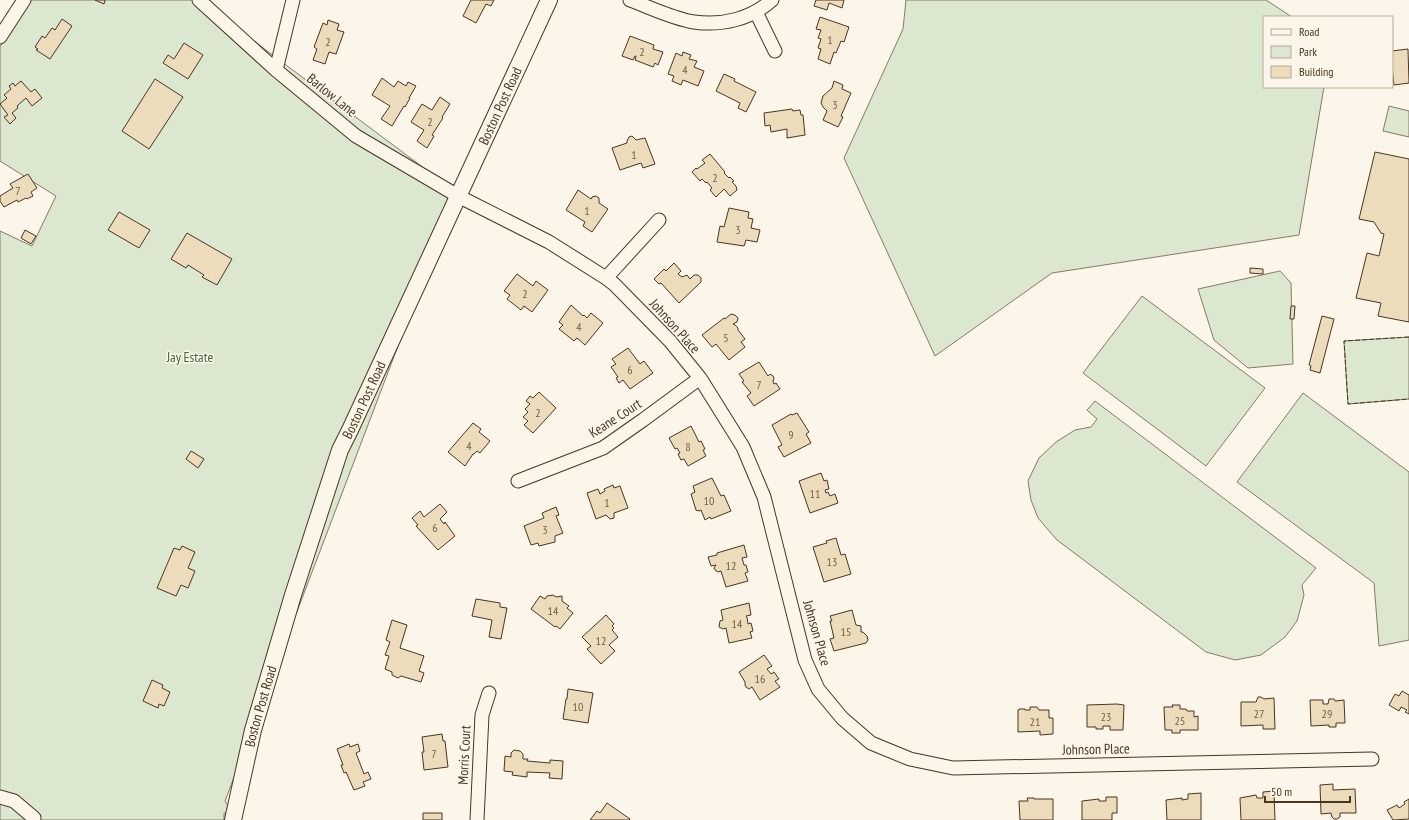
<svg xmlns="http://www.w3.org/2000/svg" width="1409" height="820" viewBox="0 0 1409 820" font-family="'PT Sans Narrow',sans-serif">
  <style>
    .green { fill: #dce7d0; stroke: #887966 }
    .building { fill: #ecdcbc; stroke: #4a3520 }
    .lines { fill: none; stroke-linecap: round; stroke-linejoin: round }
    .minor-casing { stroke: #4a3520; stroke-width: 15 }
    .major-casing { stroke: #4a3520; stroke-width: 18 }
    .minor { stroke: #fbf6e9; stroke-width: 13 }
    .major { stroke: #fbf6e9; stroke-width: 16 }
    .fence { stroke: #4a3520; stroke-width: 1; stroke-dasharray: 5 2; stroke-linecap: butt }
    .labels { text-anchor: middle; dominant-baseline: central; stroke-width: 3; stroke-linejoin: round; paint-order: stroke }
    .number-label { font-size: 12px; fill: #725f47 }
    .street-label { font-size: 14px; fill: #4a3520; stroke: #fbf6e9 }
    .park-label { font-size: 14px; fill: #436837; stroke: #fbf6e9 }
  </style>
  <rect width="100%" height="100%" fill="#fbf6e9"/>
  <path class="green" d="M28,0H199L468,201L457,196L444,225L225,801L233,815L224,813V820H0V231L32,246L56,196L0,161V47Z
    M906,0H1266L1292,17H1264V87H1324L1299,235L1052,273L935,356L844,158L903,29Z
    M1389,106L1409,111V137L1383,131Z
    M1280,271L1291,283L1293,364L1248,368L1214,340L1198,289Z
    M1142,296L1265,388L1206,466L1083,373Z
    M1409,337V399L1348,404L1344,341Z
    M1303,393L1409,472V640L1379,646L1374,583L1237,482Z
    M1095,401L1316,568L1302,585L1304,595L1297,621L1285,637L1261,655L1235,660L1206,652L1057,540L1038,518L1031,500L1028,481L1039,458L1056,442L1075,430L1091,427L1097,419L1087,410Z"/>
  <path class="building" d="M95,0H105L104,4Z
    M471,0H494L491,6L486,4L476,23L463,16Z
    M816,0H844L842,8L829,3L827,10L814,6Z
    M820,17L849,27L844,42L841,41L836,53L834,52L830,64L818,59L821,49L818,48L821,39L818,38L821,30L816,29Z
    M62,19L72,26L50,59L36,50L38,49L35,47L42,36L45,38L52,28L55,30Z
    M328,20L339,24L337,30L344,32L336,54L329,52L325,64L313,60L317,49L314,47L323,23L327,25Z
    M630,36L654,45L653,49L663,52L658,65L655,63L653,67L635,60L636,56H635L633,60L622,56Z
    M184,43L203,55L188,79L163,63L168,55L174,59Z
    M1408,49L1409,83L1394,85L1392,67V51Z
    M683,52L691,55L689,59L697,61L694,67L704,71L698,86L683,80L681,85L672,81L674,76L668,74L676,53L682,56Z
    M724,74L735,79L734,81L756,92L746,112L738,108L740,103L716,91Z
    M382,78L394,87L398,81L406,86L408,82L416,86L409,98H410L405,107L404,106L392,126L381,119L390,106L372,95Z
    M155,79L183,97L149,149L122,131Z
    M21,81L31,92L35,89L42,98L32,106L26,98L17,106L18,108L12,113L16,118L10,124L4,117L8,115L0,104L7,98L4,95L11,89L9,86L13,83L15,86Z
    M834,81L843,85L842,89L851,93L841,116L843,117L838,127L823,120L827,111L823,107L821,103L823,96L832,88Z
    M440,97L450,104L442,117L443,118L432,135L434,136L427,148L417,141L424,130L411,122L422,104L432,110Z
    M792,109L793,111L800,110L801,115H803L805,135L787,138V129L771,132L770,125L765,126L764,113Z
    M632,136L636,140L645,138L655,164L643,168L641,163L620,170L612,148L627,143V141L629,137Z
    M1375,152L1409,159V322L1378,316L1381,303L1356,298L1367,253L1379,256L1384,234L1381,233L1374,222L1359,219Z
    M710,154L725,172L724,173L729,178L730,177L734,181L732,182L736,186L737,190L730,196L724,189L716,197L710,190L712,188L707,182L706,183L702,179L700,181L692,172L696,168L697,169L705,163L702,160Z
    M28,174L37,188L31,192L33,196L27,199L26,198L18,202L17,200L4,207L0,201V196L13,188L10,184Z
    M578,190L591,199L592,197L596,196L599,198V203L608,209L592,232L583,226L585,222L566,210Z
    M729,208L749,212L748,218L753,219L751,228L760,230L757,242L746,240L744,246L717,242L720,226L724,227Z
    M119,212L150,230L139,248L108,230Z
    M25,230L36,236L31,244L21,238Z
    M187,233L232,259L217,285L202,277L204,275L188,265L186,268L171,259Z
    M674,263L681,271L678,274L682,277L687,275L690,279L694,275H698L701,278V282L679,303L661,283L659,284L654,279L664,269L666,271Z
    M1250,268L1263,269V274L1250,273Z
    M517,274L533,286L536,281L548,290L532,312L524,306L521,310L507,299L510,295L504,291Z
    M571,305L583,316L584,315L587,318L591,313L603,323L585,345L577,338L574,341L559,329L563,325L559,322Z
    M1291,306H1295L1294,319H1290Z
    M731,314L735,315L738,318L737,322L733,324L735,325L738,328V330L745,339L741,342L745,347L729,360L716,344L712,347L702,335L724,318L725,319Z
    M1322,316L1334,319L1320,373L1310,370L1311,366L1309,365Z
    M628,348L640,364L644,361L653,373L630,389L623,380L619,383L616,378L618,377L611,367L616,364L612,359Z
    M759,362L768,376L770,374L773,376L774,378L773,382L774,384L776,383L780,389L754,406L747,396L751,393L742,382L744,381L739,374Z
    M539,392L556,408L533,433L524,425L528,421L523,417L528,412L525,409L530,404L526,401L530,396L533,398Z
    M797,413L809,432L806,434L811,443L784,457L778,447L782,445L772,425L791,414L792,415Z
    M473,423L481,429L479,432L490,441L480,453L477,451L474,454H473L465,466L448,452Z
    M691,426L699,442L701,441L705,449L703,450L706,456L688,466L684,459L681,460L678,454L680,453L677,448L675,449L669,438Z
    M191,451L204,459L198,468L186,459Z
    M821,473L824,481L827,480L829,489L825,490L826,493L828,492L830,496L835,494L838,503L810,513L799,481Z
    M712,478L721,496L724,495L731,511L711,519L710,517L705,520L701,510L699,511L696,510L691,494L695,492L693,486Z
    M613,485L614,488L620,486L628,508L614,513V518L610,519L606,515L596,519L587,493L598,489L600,494L605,491L604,489Z
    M440,504L447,512L440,519L444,524L445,522L455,536L438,550L416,526L418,525L412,518L420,511L424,517Z
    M556,507L559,515L556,516L563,533L555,536V542L539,546L538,543L531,545L524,526L544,518L542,513Z
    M836,538L841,555L845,554L851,574L824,582L813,547L827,543L826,541Z
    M744,545L747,557L742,558L744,565H746L748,572L745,573L748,581L726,587L721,571L718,572L715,570L714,568L716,565L711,566L708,557L717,555V553Z
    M182,546L195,552L188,568L195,571L188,588L181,585L176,596L157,588L174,548L180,550Z
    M553,595L556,597L562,596V601L569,606L567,608L573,613L560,629L556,626L555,627L531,609L540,596L545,599L547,596Z
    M476,599L500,603V607L507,608L501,639L489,637L492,620L472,616Z
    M749,603L751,615L746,616L747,617L748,624L751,623L753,631L750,632L752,638L729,643L726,628L723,629L719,627L720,621L723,620L721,610Z
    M852,610L856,625L861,626V632H863L867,636L868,640L866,643L834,651L830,639L834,638L830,621H832L830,616Z
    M606,615L614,624L612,626L614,628L612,630L618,637L609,645L615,651L601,664L587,649L591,646L582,637Z
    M392,620L407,625L400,648L424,656L419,671L424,673L421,682L401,676L398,678L392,675V672L385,669L389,656L385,655L390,642L386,640Z
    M764,655L772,666L767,669L771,674L774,672L779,679L775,681L780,687L760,700L752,687L749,689L746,687L745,685V682L739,672Z
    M152,680L163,685L162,688L170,692L164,706L159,704L158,708L143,701Z
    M568,689L593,693L588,723L563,719L566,699H567Z
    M1402,691L1409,695V714L1405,712L1407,710L1401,707L1399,711L1389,705L1395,694L1399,696Z
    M1258,697H1261L1264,699L1274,698L1275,729H1263V725L1241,726V702H1256Z
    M1329,699H1334L1335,701L1344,700L1345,723H1336V727H1329V725L1311,726L1310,700H1323V704H1328Z
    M1117,704L1124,705L1123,730H1110V726H1103V729H1096V727H1087V705Z
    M1172,705H1180V709H1186L1187,711H1194V717L1198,716V730H1180V733H1172V730H1165L1164,707H1173Z
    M1030,707H1037L1039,710H1049V718H1053V734L1040,735V731L1018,732V710H1019V709H1025V710H1030Z
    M442,734L443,741H445L448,767L424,770L422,752H424L422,737Z
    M349,744L350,747L358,744L360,751L356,753L364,774L368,772L371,779L363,782L365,786L354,790L346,772L344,773L341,765H343L337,749Z
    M514,750L520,751L523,754V759H528L527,761L550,763V760L563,761L562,779L549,778L550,773L527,772V777L512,775L513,772L504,771L505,756L511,757V753Z
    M1333,784V790L1355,789L1356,813H1340V817L1337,819H1334L1332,817L1331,813L1321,814L1320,785Z
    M1274,791L1275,820H1241L1240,798L1256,795L1257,798H1263V792Z
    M1201,793V820H1167L1166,800L1182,798V800L1188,799V794Z
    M1106,797H1117V813H1112V820H1082V801L1099,799V801H1106Z
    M1027,798H1034V799H1053V820H1020L1019,801H1028Z
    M1409,799V819L1393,820L1387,810L1397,805L1399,808L1405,804L1404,802Z
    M607,803L630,819L629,820H590L597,811L600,813Z
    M423,813H442V820H423Z"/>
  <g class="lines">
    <g class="minor-casing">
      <path id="minor" d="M199,0L276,70L356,136L458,196L549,242L606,278L614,284L670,341L700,378L743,447L764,497L805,660L818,689L842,718L871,743L910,759L953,768L1372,759
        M630,0C649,7 674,19 694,22C722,26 751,19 772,0
        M756,12L775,51
        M0,37L24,0
        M276,70L293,0
        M606,278L659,220
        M518,481L603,448L643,420L700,378
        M0,797L14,801L34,818
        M477,820L482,715L489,693"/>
    </g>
    <g class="major-casing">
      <g id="major">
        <path id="s1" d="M233,820L253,730L293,595L340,450L350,430L549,0"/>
      </g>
    </g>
    <use href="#minor" class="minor"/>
    <use href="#major" class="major"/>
    <path class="fence" d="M1409,337L1344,341L1348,404L1409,399"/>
  </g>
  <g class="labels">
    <g class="number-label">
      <text x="830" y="39">1</text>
      <text x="328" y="41">2</text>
      <text x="642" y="51">2</text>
      <text x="685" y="69">4</text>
      <text x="835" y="104">3</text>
      <text x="430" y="121">2</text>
      <text x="634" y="154">1</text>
      <text x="715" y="177">2</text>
      <text x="18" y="190">7</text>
      <text x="587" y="210">1</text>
      <text x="738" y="229">3</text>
      <text x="525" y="293">2</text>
      <text x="579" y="326">4</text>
      <text x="726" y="337">5</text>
      <text x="630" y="369">6</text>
      <text x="759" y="384">7</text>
      <text x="538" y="412">2</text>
      <text x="791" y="434">9</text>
      <text x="469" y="445">4</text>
      <text x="688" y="446">8</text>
      <text x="815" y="493">11</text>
      <text x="709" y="500">10</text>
      <text x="607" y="502">1</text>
      <text x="435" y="527">6</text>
      <text x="545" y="529">3</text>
      <text x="832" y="561">13</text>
      <text x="731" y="565">12</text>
      <text x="553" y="610">14</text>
      <text x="737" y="623">14</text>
      <text x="846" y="631">15</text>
      <text x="601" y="640">12</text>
      <text x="760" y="678">16</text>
      <text x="578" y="706">10</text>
      <text x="1259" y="713">27</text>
      <text x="1327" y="713">29</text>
      <text x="1106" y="716">23</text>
      <text x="1180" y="720">25</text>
      <text x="1035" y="721">21</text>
      <text x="434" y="753">7</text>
    </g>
    <g class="street-label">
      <text transform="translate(332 95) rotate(39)">Barlow Lane</text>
      <text stroke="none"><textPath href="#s1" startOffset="765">Boston Post Road</textPath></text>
      <text transform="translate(675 326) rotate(48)">Johnson Place</text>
      <text stroke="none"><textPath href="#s1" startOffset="441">Boston Post Road</textPath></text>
      <text transform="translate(615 418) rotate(-33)">Keane Court</text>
      <text transform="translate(817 633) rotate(74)">Johnson Place</text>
      <text stroke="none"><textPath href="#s1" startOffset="117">Boston Post Road</textPath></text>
      <text transform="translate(1096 749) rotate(-1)">Johnson Place</text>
      <text transform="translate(464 755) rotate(-87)">Morris Court</text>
    </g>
    <g class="park-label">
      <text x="190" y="357">Jay Estate</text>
    </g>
  </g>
  <rect x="1263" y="16" width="130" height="72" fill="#fbf6e9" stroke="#b4a999"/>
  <rect x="1271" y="29" width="20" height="6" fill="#fbf6e9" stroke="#b4a999"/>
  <text x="1299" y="36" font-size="12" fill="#4a3520">Road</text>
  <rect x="1271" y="46" width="20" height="12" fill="#dce7d0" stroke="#b4a999"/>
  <text x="1299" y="56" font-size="12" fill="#4a3520">Park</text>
  <rect x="1271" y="66" width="20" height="12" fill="#ecdcbc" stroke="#b4a999"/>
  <text x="1299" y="76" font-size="12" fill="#4a3520">Building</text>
  <path d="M1265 796v6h85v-6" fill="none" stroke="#4a3520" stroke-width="2"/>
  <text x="1271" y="796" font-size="12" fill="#4a3520" stroke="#fbf6e9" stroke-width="3" paint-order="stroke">50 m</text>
</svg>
